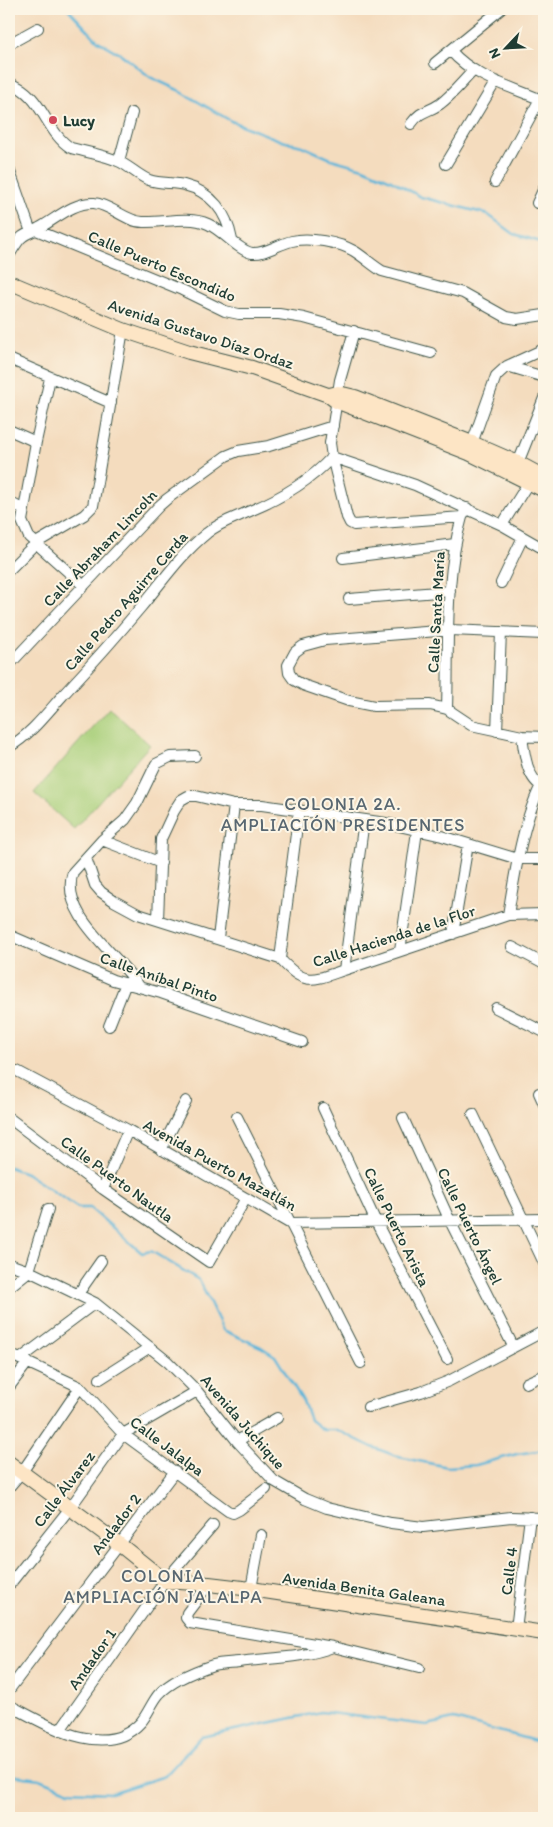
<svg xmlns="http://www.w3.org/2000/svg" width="553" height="1827" viewBox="0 0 553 1827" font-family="Itim,sans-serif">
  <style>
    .green { fill: #a8cf79; stroke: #648656 }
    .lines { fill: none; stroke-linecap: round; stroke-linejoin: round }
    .stream { stroke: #5cb5d9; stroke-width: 2.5 }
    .street-casing { stroke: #3f5549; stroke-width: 12 }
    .secondary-casing { stroke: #3f5549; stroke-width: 16 }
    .street { stroke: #fff; stroke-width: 10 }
    .secondary { stroke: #fde5c5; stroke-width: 14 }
    .poi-dot { fill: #d1495b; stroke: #fcf5e5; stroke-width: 2 }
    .labels { text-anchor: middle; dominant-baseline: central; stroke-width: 4; stroke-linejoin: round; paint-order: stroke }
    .poi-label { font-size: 16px; font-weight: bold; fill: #1f3d34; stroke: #fcf5e5; text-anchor: start }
    .street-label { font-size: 16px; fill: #1f3d34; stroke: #fcf5e5 }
    .neighbourhood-label { font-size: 18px; letter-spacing: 1px; fill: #586771; stroke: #fcf5e5 }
  </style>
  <rect width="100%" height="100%" fill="#fcf5e5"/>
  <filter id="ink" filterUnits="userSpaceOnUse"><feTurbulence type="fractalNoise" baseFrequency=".02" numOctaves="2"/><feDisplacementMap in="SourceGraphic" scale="10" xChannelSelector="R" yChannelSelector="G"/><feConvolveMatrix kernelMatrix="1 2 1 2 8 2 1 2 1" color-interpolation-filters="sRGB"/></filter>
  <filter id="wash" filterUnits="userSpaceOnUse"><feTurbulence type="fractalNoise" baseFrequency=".0096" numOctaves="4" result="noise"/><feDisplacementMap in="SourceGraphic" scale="20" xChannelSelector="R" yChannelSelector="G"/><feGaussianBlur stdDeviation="1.12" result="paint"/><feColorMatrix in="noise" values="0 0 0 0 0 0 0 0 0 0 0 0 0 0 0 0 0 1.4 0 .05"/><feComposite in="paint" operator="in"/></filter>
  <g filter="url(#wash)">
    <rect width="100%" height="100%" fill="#f4dcbe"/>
    <path class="green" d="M109,708L150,745L74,829L34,793Z"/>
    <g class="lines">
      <path class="stream" d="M68,9L98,41L122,55L150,77L178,90L231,121L282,141L302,146L331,159L363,168L391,180L421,197L487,214L514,234L544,243
        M9,1167L26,1173L78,1208H90L142,1253L151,1251L199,1280L223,1330L261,1347L275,1356L303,1401L310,1420L323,1430H337L372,1447L399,1457L448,1467L476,1465L517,1454L544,1450
        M9,1775L40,1779L70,1791L111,1793L165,1776L201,1737L321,1712L427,1725L454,1719L535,1741L544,1737"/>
    </g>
  </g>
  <g filter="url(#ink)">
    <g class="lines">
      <g class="street-casing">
        <path id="street" d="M9,44L38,28
          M451,51C474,78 513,87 544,101
          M435,63L501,9
          M9,83C43,94 45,132 71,148C86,152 106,155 120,162C130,167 139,176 149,180C161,184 173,182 184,185C212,192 227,213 232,240
          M411,124C422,109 427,113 440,104C452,95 463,81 474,70
          M119,161L132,113
          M446,164L496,81
          M9,169L31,232
          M495,182L540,99
          M537,203L544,188
          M36,230L182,290L225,311L239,314H279L304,318L431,353
          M9,255C13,250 17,241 22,237C27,233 34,231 39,228C56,219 73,202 94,203C112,205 126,222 143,222C164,223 188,215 208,224C222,230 239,251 252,253C266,254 278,244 292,241C309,237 339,242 354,251C364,257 372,265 382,271L463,293L506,317L517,319L544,315
          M354,331L340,380L330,443L332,457L347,517L350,523L354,525L462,517L467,508
          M9,359L111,403
          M507,366L544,377
          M50,378L36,442L22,521L29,537L84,586
          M9,430L36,442
          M470,449L496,376L507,366L544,349
          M332,457L415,485L502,525L544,549
          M514,468L518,463L544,398
          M9,502L24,510
          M502,525L532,477
          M343,558L455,544
          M9,570L36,543L84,515L93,506L123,330
          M501,583L523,537
          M349,599L450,591
          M544,634L450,630L325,640L303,646L295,652L288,665L289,673L294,680L303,685L349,701L374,706L430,705L447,709L471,725L522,736L544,737
          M9,665L159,506L167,499L226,456L238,451L269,446L333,426
          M447,709C449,646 444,579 462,517
          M497,731L501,632
          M522,736C524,752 527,781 544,787
          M9,747C30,735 47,713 63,695C90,666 116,637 141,607C162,582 181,554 207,533C220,522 235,518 250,511C281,498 309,482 332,457
          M102,840L161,863
          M86,858L95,885L101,892L114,901L138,914L280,959C305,986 311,981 344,970L508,915L544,914
          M508,915C515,873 523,817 544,780
          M158,920L161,839L174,811L181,800L188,796H196L234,805H262L386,823L442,836L518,859H544
          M453,934L468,844
          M9,935L113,980L161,993L302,1042
          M218,938L234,805
          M512,947L544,964
          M400,951L417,831
          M280,959L299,810
          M344,970L364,820
          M139,986C119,955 58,914 73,872L102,840L125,820L137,803L156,764L170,757L195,756
          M496,1008L544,1032
          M109,1026L126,983
          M17,1071L128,1130L289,1223L544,1219
          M539,1093L544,1104
          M323,1108L376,1222L447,1359
          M473,1114L544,1263
          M237,1117L361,1363
          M9,1118L103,1189L209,1262L246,1198
          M403,1118L450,1221L513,1346
          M161,1150L186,1101
          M103,1189L128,1130
          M9,1264L29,1271L95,1303L168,1362L197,1391L237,1441L274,1481L305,1499L327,1508L391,1523L423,1527L511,1517L544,1518
          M9,1287L29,1271L48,1209
          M78,1294L101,1261
          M9,1354L80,1387L123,1434L228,1511L233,1513L239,1510L266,1489
          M20,1359L95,1303
          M100,1379L150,1347
          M526,1383L544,1375
          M9,1387L28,1362
          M368,1407L421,1392L449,1381L544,1331
          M237,1441L277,1418
          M9,1487L22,1472L80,1387
          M10,1584L70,1508L123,1434L197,1391
          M209,1584L187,1613L186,1618L190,1623L333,1647L419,1668
          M251,1589L261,1535
          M516,1629L530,1517
          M9,1690L175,1471
          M9,1705C46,1724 105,1762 141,1722C148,1714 152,1702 159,1694C172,1680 195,1671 213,1665C221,1663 231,1663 239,1662C270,1658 304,1658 333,1647
          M60,1730L165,1581L213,1525"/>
      </g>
      <g class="secondary-casing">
        <path id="secondary" d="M9,282L123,330L189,352L252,368L328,395L336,401L469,453L544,490
          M329,395L338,393L355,397L472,443L518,463L544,477
          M9,1463L119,1544L165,1581L209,1584L251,1589L544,1633"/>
      </g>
      <use href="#street" class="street"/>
      <use href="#secondary" class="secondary"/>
    </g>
  </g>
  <circle class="poi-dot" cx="53" cy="120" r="5"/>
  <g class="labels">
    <g class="poi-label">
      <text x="63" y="120">Lucy</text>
    </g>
    <g class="street-label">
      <text transform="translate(162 266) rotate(23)">Calle Puerto Escondido</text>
      <text transform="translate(201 334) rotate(18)">Avenida Gustavo Díaz Ordaz</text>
      <text transform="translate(100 548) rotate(-46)">Calle Abraham Lincoln</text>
      <text transform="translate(126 601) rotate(-49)">Calle Pedro Aguirre Cerda</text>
      <text transform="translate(436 612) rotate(-87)">Calle Santa María</text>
      <text transform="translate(394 936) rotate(-18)">Calle Hacienda de la Flor</text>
      <text transform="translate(159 977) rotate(19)">Calle Aníbal Pinto</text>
      <text transform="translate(220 1165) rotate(29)">Avenida Puerto Mazatlán</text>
      <text transform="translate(117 1179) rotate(36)">Calle Puerto Nautla</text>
      <text transform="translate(470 1226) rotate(64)">Calle Puerto Ángel</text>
      <text transform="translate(397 1227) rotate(64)">Calle Puerto Arista</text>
      <text transform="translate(243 1422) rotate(49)">Avenida Juchique</text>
      <text transform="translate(167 1446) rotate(37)">Calle Jalalpa</text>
      <text transform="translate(64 1489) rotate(-53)">Calle Álvarez</text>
      <text transform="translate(116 1524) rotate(-53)">Andador 2</text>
      <text transform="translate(509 1571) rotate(-83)">Calle 4</text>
      <text transform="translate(364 1589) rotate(8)">Avenida Benita Galeana</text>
      <text transform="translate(92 1659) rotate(-55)">Andador 1</text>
    </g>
    <g class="neighbourhood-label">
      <text x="343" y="804">COLONIA 2A.<tspan x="343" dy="21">AMPLIACIÓN PRESIDENTES</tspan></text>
      <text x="163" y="1576">COLONIA<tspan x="163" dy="21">AMPLIACIÓN JALALPA</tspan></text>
    </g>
  </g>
  <rect width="553" height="1827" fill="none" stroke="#fcf5e5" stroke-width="30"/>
  <g transform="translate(506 48) rotate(245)" stroke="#fcf5e5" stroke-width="4" paint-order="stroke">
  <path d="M0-4L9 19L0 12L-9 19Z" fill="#1f3d34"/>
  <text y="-8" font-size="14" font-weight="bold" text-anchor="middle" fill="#1f3d34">N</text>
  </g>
</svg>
